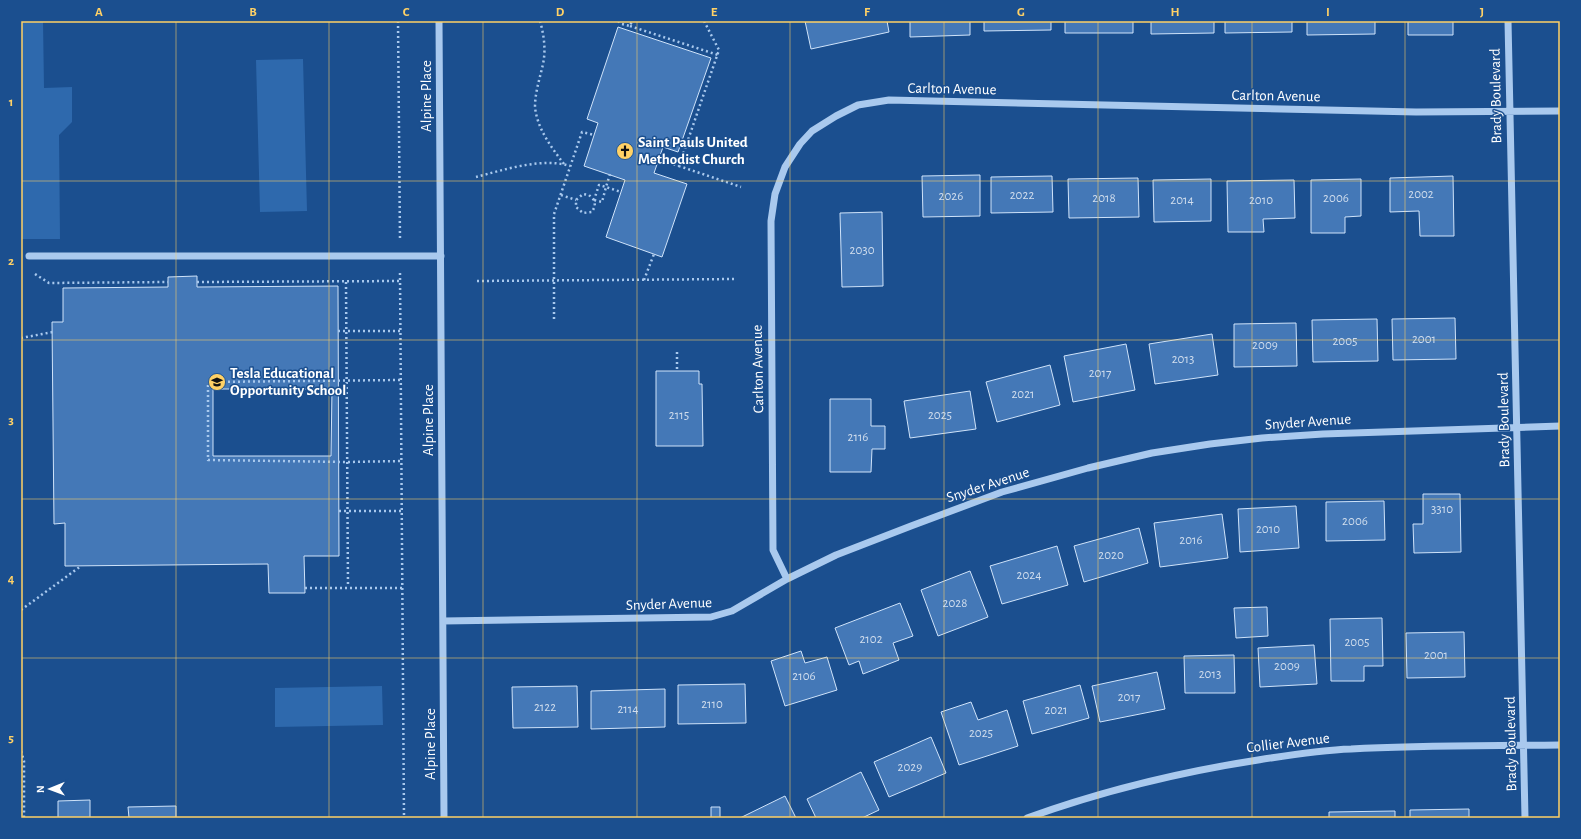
<svg xmlns="http://www.w3.org/2000/svg" width="1581" height="839" viewBox="0 0 1581 839" font-family="'Alegreya Sans',sans-serif">
  <style>
    .green { fill: #2e69ad }
    .building { fill: #4478b7; stroke: #cfe3fa; fill-rule: evenodd }
    .lines { fill: none; stroke-linecap: round; stroke-linejoin: round }
    .path { stroke: #a9c9ee; stroke-width: 2.5; stroke-dasharray: 2 3; stroke-linecap: butt }
    .minor { stroke: #a9c9ee; stroke-width: 7 }
    .grid { fill: none; stroke: #ffd166; stroke-width: 1; stroke-opacity: 0.55 }
    .labels { text-anchor: middle; dominant-baseline: central; stroke-width: 3; stroke-linejoin: round; paint-order: stroke }
    .number-label { font-size: 13px; fill: #d0dded }
    .street-label { font-size: 15px; fill: #fff; stroke: #1b4f8f }
    .poi-label { font-size: 15px; font-weight: bold; fill: #fff; stroke: #1b4f8f; text-anchor: start }
    .neatline { fill: none; stroke: #ffd166; stroke-width: 1.5 }
    .grid-label { font-size: 13px; text-anchor: middle; font-weight: bold; fill: #ffd166 }
  </style>
  <rect width="100%" height="100%" fill="#1b4f8f"/>
  <path class="green" d="M21,21H43L44,88L72,87V122L59,135L60,239H21Z
    M303,59L307,211L260,212L256,60Z
    M382,686L383,725L275,727V688Z"/>
  <path class="building" d="M805,21H887L889,32L811,49Z
    M910,21H970V35L910,37Z
    M984,21H1051V30L984,31Z
    M1065,21H1133V33H1065Z
    M1151,21H1214V33L1151,34Z
    M1225,21H1292V32L1225,33Z
    M1307,21H1375V34L1307,35Z
    M1408,21H1453V35H1408Z
    M618,27L711,58L678,152L663,147L654,173L687,184L662,257L606,237L625,180L584,166L598,123L587,119Z
    M980,175V216L923,217L922,176Z
    M1052,176L1053,212L991,213V177Z
    M1453,176L1454,236H1420L1419,211L1390,212V178Z
    M1138,178L1139,217L1069,218L1068,179Z
    M1211,179V221L1154,222L1153,180Z
    M1361,179V216L1345,217V233H1311V180Z
    M1294,180L1295,218L1263,219L1264,232H1228L1227,181Z
    M882,212L883,286L842,287L840,213Z
    M197,276V287L338,286L339,556H304L305,593H269L268,564L65,566V523L54,524L52,322H63V288L168,287V277ZM213,389H332L331,456H213Z
    M1455,318L1456,359L1393,360L1392,319Z
    M1377,319L1378,361L1313,362L1312,320Z
    M1296,323L1297,366L1234,367V324Z
    M1212,334L1218,375L1155,384L1149,344Z
    M1126,344L1135,390L1073,402L1064,356Z
    M1050,365L1060,405L997,422L986,382Z
    M656,371H699V384H702L703,446H656Z
    M970,391L976,429L910,438L904,401Z
    M830,399H871V426H885V449H872L871,472H830Z
    M1423,494H1460L1461,552L1414,553L1413,524H1423Z
    M1384,501L1385,540L1326,541V502Z
    M1296,506L1299,548L1240,552L1238,509Z
    M1222,514L1228,558L1160,567L1154,523Z
    M1139,528L1148,563L1084,582L1074,546Z
    M1057,546L1068,585L1002,604L990,566Z
    M970,571L988,617L938,636L921,590Z
    M900,603L913,636L893,643L899,660L863,674L859,661L849,665L835,628Z
    M1267,607L1268,636L1236,638L1234,608Z
    M1382,618L1383,666H1364V681H1331L1330,619Z
    M1464,632L1465,677L1407,678L1406,633Z
    M1314,645L1317,684L1260,687L1258,648Z
    M801,651L805,663L827,657L837,690L785,706L771,661Z
    M1234,655L1235,693H1185L1184,656Z
    M1157,672L1165,709L1100,722L1092,686Z
    M745,684L746,723L678,724V685Z
    M1080,685L1089,718L1032,734L1023,701Z
    M577,686L578,727L513,728L512,687Z
    M665,689V727L591,729V691Z
    M971,702L978,720L1007,710L1018,746L959,765L941,712Z
    M931,737L946,773L889,797L874,762Z
    M861,772L879,810L862,818H816L807,799Z
    M785,796L796,818H740Z
    M90,800V818H58V801Z
    M176,806V818H129L128,807Z
    M711,807H720V818H711Z
    M1469,809V818H1410V810Z
    M1395,811V818H1329V812Z"/>
  <g class="lines">
    <path class="path" d="M398,21L400,240
      M540,21C544,35 546,50 543,64C540,78 535,92 535,107C537,128 551,147 564,164
      M618,21L622,24L630,26L632,21
      M704,21L719,50L679,166L741,187
      M630,26L718,55
      M659,160L679,166
      M610,174L606,187L621,192
      M476,177C503,170 543,157 570,166
      M561,195L576,200
      M594,200L589,195L583,194L576,200V207L583,213L592,212L595,206L594,200L599,185L606,187L602,202L594,200
      M400,273L404,818
      M35,274L49,283L168,282
      M644,280L654,254
      M477,281L736,279
      M197,282L400,281
      M346,282L348,587
      M554,319V214L582,132L594,135
      M338,331H400
      M21,338L53,332
      M677,352V371
      M400,380L208,382V460L347,462L402,461
      M339,511H402
      M305,588H402
      M21,610L81,566
      M21,751L24,761V818"/>
    <path class="minor" d="M439,21L444,818
      M1508,21L1525,818
      M29,256H441
      M787,579L773,550L771,221L775,194L785,167L800,144L812,131L836,116L858,105L889,100L1416,112L1560,111
      M443,621L711,617L732,611L787,579L836,555L911,526L1002,492L1088,468L1152,453L1210,444L1262,438L1323,434L1560,426
      M1027,818C1102,791 1180,772 1258,760C1289,755 1320,750 1351,749C1421,745 1491,746 1560,745"/>
  </g>
  <path class="grid" d="M176,21V818M329,21V818M483,21V818M637,21V818M790,21V818M944,21V818M1098,21V818M1252,21V818M1405,21V818M21,181H1560M21,340H1560M21,499H1560M21,658H1560"/>
  <defs>
    <g id="church-disc" transform="scale(0.9)"><circle r="9.5" fill="#ffd166" stroke="#1b4f8f"/><path d="M-1.2-6h2.4v3.5h3.3v2.4h-3.3V6h-2.4V-.1h-3.3v-2.4h3.3Z" fill="#111"/></g>
    <g id="school-disc" transform="scale(0.9)"><circle r="9.5" fill="#ffd166" stroke="#1b4f8f"/><path d="M0-5L7-2L0 1L-7-2ZM-4 1L0 2.5L4 1V4Q0 6-4 4Z" fill="#111"/></g>
  </defs>
  <g fill-rule="evenodd">
    <use href="#church-disc" x="625" y="151"/>
    <use href="#school-disc" x="217" y="382"/>
  </g>
  <g class="labels">
    <g class="number-label">
      <text x="1421" y="194">2002</text>
      <text x="1022" y="195">2022</text>
      <text x="951" y="196">2026</text>
      <text x="1104" y="198">2018</text>
      <text x="1336" y="198">2006</text>
      <text x="1182" y="200">2014</text>
      <text x="1261" y="200">2010</text>
      <text x="862" y="250">2030</text>
      <text x="1424" y="339">2001</text>
      <text x="1345" y="341">2005</text>
      <text x="1265" y="345">2009</text>
      <text x="1183" y="359">2013</text>
      <text x="1100" y="373">2017</text>
      <text x="1023" y="394">2021</text>
      <text x="679" y="415">2115</text>
      <text x="940" y="415">2025</text>
      <text x="858" y="437">2116</text>
      <text x="1442" y="509">3310</text>
      <text x="1355" y="521">2006</text>
      <text x="1268" y="529">2010</text>
      <text x="1191" y="540">2016</text>
      <text x="1111" y="555">2020</text>
      <text x="1029" y="575">2024</text>
      <text x="955" y="603">2028</text>
      <text x="871" y="639">2102</text>
      <text x="1357" y="642">2005</text>
      <text x="1436" y="655">2001</text>
      <text x="1287" y="666">2009</text>
      <text x="1210" y="674">2013</text>
      <text x="804" y="676">2106</text>
      <text x="1129" y="697">2017</text>
      <text x="712" y="704">2110</text>
      <text x="545" y="707">2122</text>
      <text x="628" y="709">2114</text>
      <text x="1056" y="710">2021</text>
      <text x="981" y="733">2025</text>
      <text x="910" y="767">2029</text>
    </g>
    <g class="street-label">
      <text transform="translate(952 89) rotate(1)">Carlton Avenue</text>
      <text transform="translate(426 96) rotate(-90)">Alpine Place</text>
      <text transform="translate(1276 96) rotate(1)">Carlton Avenue</text>
      <text transform="translate(1496 96) rotate(-91)">Brady Boulevard</text>
      <text transform="translate(758 369) rotate(-91)">Carlton Avenue</text>
      <text transform="translate(428 420) rotate(-90)">Alpine Place</text>
      <text transform="translate(1504 420) rotate(-91)">Brady Boulevard</text>
      <text transform="translate(1308 422) rotate(-4)">Snyder Avenue</text>
      <text transform="translate(988 485) rotate(-18)">Snyder Avenue</text>
      <text transform="translate(669 604) rotate(-2)">Snyder Avenue</text>
      <text transform="translate(1288 743) rotate(-7)">Collier Avenue</text>
      <text transform="translate(430 744) rotate(-90)">Alpine Place</text>
      <text transform="translate(1511 744) rotate(-91)">Brady Boulevard</text>
    </g>
    <g class="poi-label">
      <text x="638" y="142">Saint Pauls United<tspan x="638" dy="17">Methodist Church</tspan></text>
      <text x="230" y="373">Tesla Educational<tspan x="230" dy="17">Opportunity School</tspan></text>
    </g>
  </g>
  <rect width="1581" height="839" fill="none" stroke="#1b4f8f" stroke-width="44"/>
  <g transform="translate(50 789) rotate(269)" stroke="#1b4f8f" stroke-width="3" paint-order="stroke">
  <path d="M0-3L7 15L0 10L-7 15Z" fill="#ffffff"/>
  <text y="-6" font-size="11" font-weight="bold" text-anchor="middle" fill="#ffffff">N</text>
  </g>
  <rect x="22" y="22" width="1537" height="795" class="neatline"/>
  <g class="grid-label">
    <text x="99" y="16">A</text>
    <text x="253" y="16">B</text>
    <text x="406" y="16">C</text>
    <text x="560" y="16">D</text>
    <text x="714" y="16">E</text>
    <text x="867" y="16">F</text>
    <text x="1021" y="16">G</text>
    <text x="1175" y="16">H</text>
    <text x="1328" y="16">I</text>
    <text x="1482" y="16">J</text>
    <text x="11" y="106">1</text>
    <text x="11" y="265">2</text>
    <text x="11" y="424">3</text>
    <text x="11" y="583">4</text>
    <text x="11" y="742">5</text>
  </g>
</svg>
